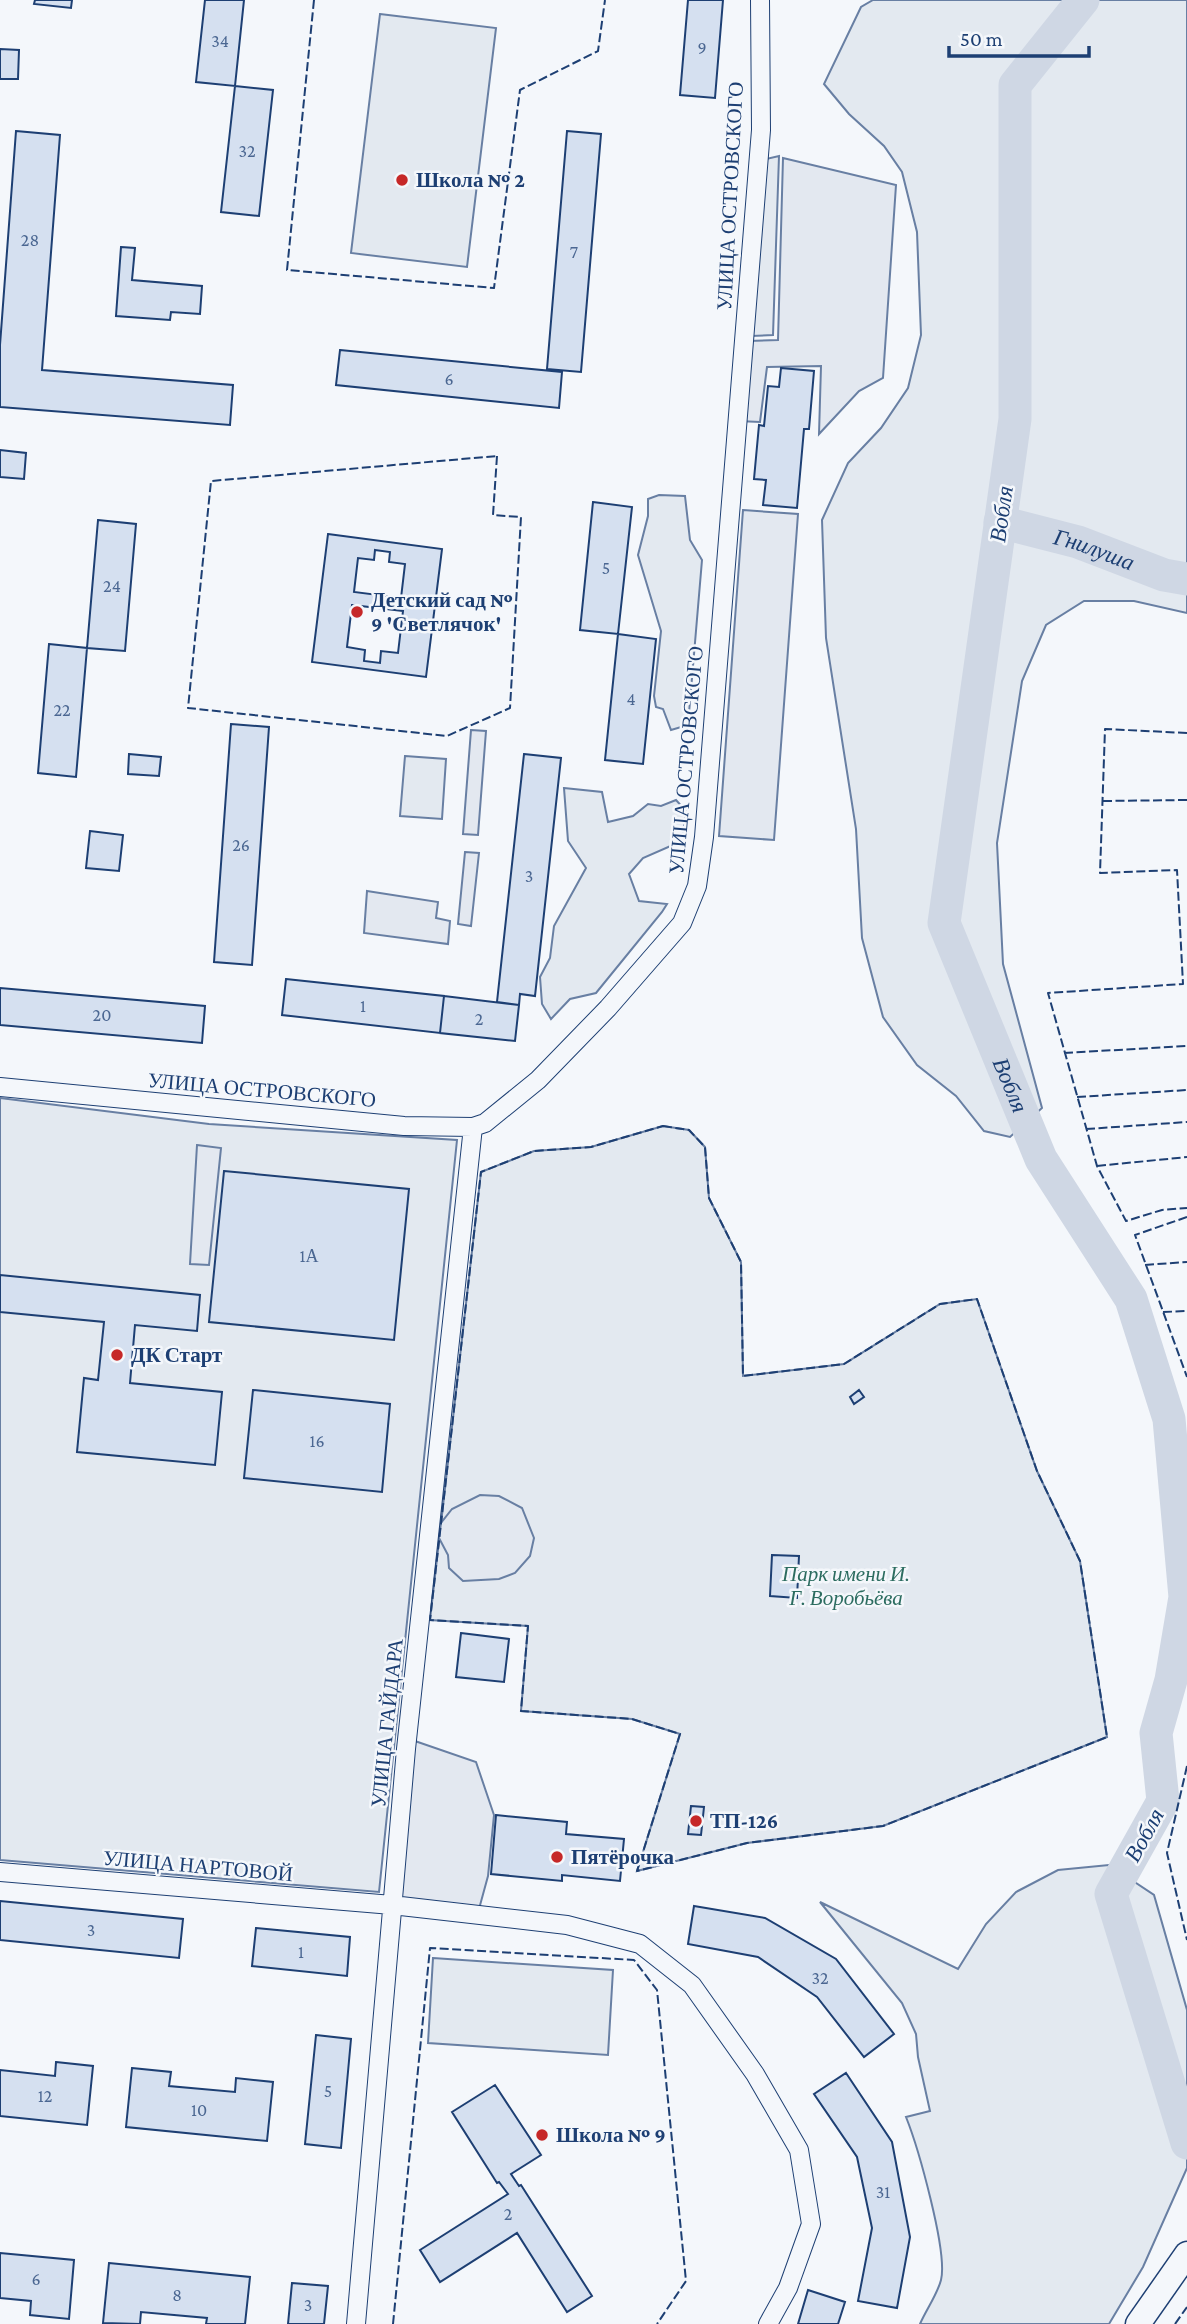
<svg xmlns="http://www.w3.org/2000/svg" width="1187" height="2324" viewBox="0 0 1187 2324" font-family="'Crimson Pro',serif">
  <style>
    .green { fill: #e3e9f0; stroke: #687fa3; stroke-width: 2 }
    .parking { fill: #e3e8f0; stroke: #687fa3; stroke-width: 2 }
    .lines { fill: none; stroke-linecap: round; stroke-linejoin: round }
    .river { stroke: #cfd7e4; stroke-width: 33 }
    .building { fill: #d5e0f0; stroke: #1d3f73; stroke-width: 2; fill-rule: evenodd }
    .street-casing { stroke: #1d3f73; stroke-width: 20 }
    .secondary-casing { stroke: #1d3f73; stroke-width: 27 }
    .street { stroke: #f4f7fb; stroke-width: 18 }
    .secondary { stroke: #f4f7fb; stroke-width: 24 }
    .fence { stroke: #1d3f73; stroke-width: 2; stroke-dasharray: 9 3.5; stroke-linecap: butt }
    .poi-dot { fill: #c62828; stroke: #f4f7fb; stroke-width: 2.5 }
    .labels { text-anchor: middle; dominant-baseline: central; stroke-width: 5; stroke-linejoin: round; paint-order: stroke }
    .number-label { font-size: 18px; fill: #4b6792 }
    .poi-label { font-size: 21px; font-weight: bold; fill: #1d3f73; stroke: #f4f7fb; text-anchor: start }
    .street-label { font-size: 21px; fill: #1d3f73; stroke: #f4f7fb }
    .park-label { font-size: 21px; font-style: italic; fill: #2c6c60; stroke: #f4f7fb }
    .water-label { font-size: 23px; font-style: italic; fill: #1d3f73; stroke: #f4f7fb }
  </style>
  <rect width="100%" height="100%" fill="#f4f7fb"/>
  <path class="green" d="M873,0H1187V613L1134,601H1084L1046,625L1022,681L997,843L1003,964L1042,1108L1010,1137L984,1131L956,1096L917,1065L883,1017L862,938L856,829L826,638L822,520L848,463L881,428L908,388L921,335L917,232L902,172L884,146L849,114L824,84L861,7Z
    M380,14L496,28L467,267L351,253Z
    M779,156L773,335L751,336L766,159Z
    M659,495L685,496L690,540L702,560L688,725L671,730L663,709L656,707L654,696L661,631L638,555L648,516V499Z
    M405,756L446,759L442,819L400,816Z
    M564,788L602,792L608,822L633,816L648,804L661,806L676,800L686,811L682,841L643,858L629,874L639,901L667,904L662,912L596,993L570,999L551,1019L542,1004L540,977L550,958L554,926L586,868L568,841Z
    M0,1098L209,1124L457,1140L379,1892L0,1860Z
    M663,1126L689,1130L705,1147L709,1198L741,1262L743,1376L844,1364L940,1304L977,1299L1037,1471L1080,1561L1107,1737L883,1826L747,1843L637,1871L680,1734L632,1719L521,1711L528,1626L430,1620L481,1172L534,1151L591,1147Z
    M1109,1865L1154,1895L1187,2010V2168L1143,2267L1109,2324H920C926,2310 937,2295 941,2280C948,2252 918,2147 906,2117L930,2111L918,2057L916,2034L902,2003L820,1902L958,1969L986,1924L1016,1892L1058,1870Z
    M433,1958L613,1970L608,2055L428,2043Z"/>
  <path class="parking" d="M783,158L896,185L883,378L859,391L819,434L821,366L767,367L760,422L738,421L748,341L778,340Z
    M743,510L798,514L774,840L719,836Z
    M471,730L486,731L478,835L463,834Z
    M465,852L479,853L471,926L458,924Z
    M367,891L438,902L436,918L450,921L448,944L364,933Z
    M197,1145L221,1148L209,1265L190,1264Z
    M480,1495L499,1496L522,1508L534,1538L530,1556L515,1573L499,1579L463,1581L449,1568L448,1555L439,1538L441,1523L452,1509Z
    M412,1740L476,1762L494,1815L488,1876L479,1909L398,1899Z"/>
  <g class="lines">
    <g class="river">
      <path id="s1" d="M1083,0L1015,85V419L944,923L1041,1159L1131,1299L1169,1419L1185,1597L1171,1680L1156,1733L1163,1801L1111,1894L1187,2143"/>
      <path id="s2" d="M1000,522L1078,542L1164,575L1187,579"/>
    </g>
  </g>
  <path class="building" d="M35,0H72L71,8L34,4Z
    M205,0H244L235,86L196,82Z
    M688,0H723L715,98L680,95Z
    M0,49L19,50L18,79H0Z
    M235,86L273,90L259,216L221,212Z
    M16,131L60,135L42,370L233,385L230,425L0,407V345Z
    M567,131L601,134L581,372L547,369Z
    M121,247L135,248L132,280L202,286L200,314L171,312L170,320L116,316Z
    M340,350L562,372L559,408L336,385Z
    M781,368L814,371L809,429H804L797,508L763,505L766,480L754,479L759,425L764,426L768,386L779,387Z
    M0,450L26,453L24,479L0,477Z
    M593,502L632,507L618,634L580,630Z
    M98,520L136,524L125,651L87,648Z
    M328,534L442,549L426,677L312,662ZM375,550L390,552L389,562L405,564L401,598L354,592L358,558L374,560ZM352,605L403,611L398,653L381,651L380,663L364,661L365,650L347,647Z
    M618,634L656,639L643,764L605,760Z
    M49,644L87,648L76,777L38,773Z
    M231,724L269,727L252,965L214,962Z
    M129,754L161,757L159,776L128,774Z
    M524,754L561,758L535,996L520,994L519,1005L497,1002Z
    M90,831L123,835L119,871L86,868Z
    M286,979L444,996L440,1033L282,1015Z
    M0,988L205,1006L202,1043L0,1025Z
    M444,996L519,1005L515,1041L440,1033Z
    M224,1171L409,1189L394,1340L209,1322Z
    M0,1275L200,1295L197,1331L135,1325L130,1383L222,1392L215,1465L77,1452L84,1378L98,1380L104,1322L0,1312Z
    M253,1390L390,1404L382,1492L244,1478Z
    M859,1390L864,1397L854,1404L850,1397Z
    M772,1555L799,1556L797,1598L770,1596Z
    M461,1633L509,1639L504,1682L456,1677Z
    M691,1806L704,1807L701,1835L688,1834Z
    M496,1815L567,1822L566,1834L624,1839L620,1881L562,1875V1881L491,1874Z
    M0,1901L183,1919L179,1958L0,1940Z
    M694,1906L765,1918L836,1959L894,2034L864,2057L817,1997L758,1957L688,1944Z
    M256,1928L350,1937L347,1976L252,1966Z
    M316,2035L351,2039L341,2148L305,2144Z
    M56,2062L93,2066L87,2125L0,2116V2070L55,2076Z
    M132,2068L171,2072L169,2086L235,2092L236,2078L273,2082L267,2141L126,2127Z
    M846,2073L892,2142L910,2237L897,2308L858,2301L872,2228L857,2157L814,2094Z
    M495,2085L541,2155L511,2174L519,2186L521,2185L592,2296L567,2312L517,2233L440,2282L420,2250L508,2194L499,2182L497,2183L452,2112Z
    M0,2253L74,2260L69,2319L30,2315L31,2301L0,2298Z
    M109,2263L250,2277L245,2324H206L207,2318L141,2312L140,2324L103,2323Z
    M292,2283L328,2286L324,2324H288Z
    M808,2290L845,2302L838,2324H798Z"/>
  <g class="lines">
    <g class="street-casing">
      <path id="street" d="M0,1087L404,1126L473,1127L485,1123L538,1080L608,1008L682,923L697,886L704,837L761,130L760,0
        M0,1872L392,1905L567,1925L640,1944L692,1985L755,2074L799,2150L811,2224L788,2288L768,2324
        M356,2324L406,1749L473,1127"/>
    </g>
    <g class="secondary-casing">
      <path id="secondary" d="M1138,2324L1187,2254"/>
    </g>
    <use href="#street" class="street"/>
    <use href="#secondary" class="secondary"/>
    <path class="fence" d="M314,0L287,270L494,288L520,90L598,51L605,0
      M497,456L493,515L521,517L510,708L447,736L188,708L211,481Z
      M1187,733L1105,729L1100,873L1177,870L1183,984L1048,993L1097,1166L1126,1221L1162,1210L1187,1208
      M1103,801L1187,800
      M1064,1053L1187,1046
      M1077,1097L1187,1090
      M663,1126L689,1130L705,1147L709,1198L741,1262L743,1376L844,1364L940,1304L977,1299L1037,1471L1080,1561L1107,1737L883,1826L747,1843L637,1871L680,1734L632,1719L521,1711L528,1626L430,1620L481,1172L534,1151L591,1147Z
      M1086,1129L1187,1122
      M1097,1166L1187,1157
      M1187,1217L1135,1235L1187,1377
      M1145,1265L1187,1262
      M1163,1312L1187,1311
      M1187,1766L1167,1853L1187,1940
      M393,2324L430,1948L634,1960L657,1990L686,2281L657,2324
      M1175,2324L1187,2307"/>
  </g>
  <g class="poi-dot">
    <circle cx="402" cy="180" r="7"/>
    <circle cx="357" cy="612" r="7"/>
    <circle cx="117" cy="1355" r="7"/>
    <circle cx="696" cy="1821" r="7"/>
    <circle cx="557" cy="1857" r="7"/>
    <circle cx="542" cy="2135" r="7"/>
  </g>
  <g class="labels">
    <g class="number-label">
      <text x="220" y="41">34</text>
      <text x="702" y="48">9</text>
      <text x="247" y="151">32</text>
      <text x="30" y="240">28</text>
      <text x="574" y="252">7</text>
      <text x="449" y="379">6</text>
      <text x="606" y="568">5</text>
      <text x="112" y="586">24</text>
      <text x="631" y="699">4</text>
      <text x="62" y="710">22</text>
      <text x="241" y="845">26</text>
      <text x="529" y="876">3</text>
      <text x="363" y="1006">1</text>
      <text x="102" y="1015">20</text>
      <text x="479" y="1019">2</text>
      <text x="309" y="1256">1А</text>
      <text x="317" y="1441">16</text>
      <text x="91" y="1930">3</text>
      <text x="301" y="1952">1</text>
      <text x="820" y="1978">32</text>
      <text x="328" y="2091">5</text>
      <text x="45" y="2096">12</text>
      <text x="199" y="2110">10</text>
      <text x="883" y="2192">31</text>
      <text x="508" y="2214">2</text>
      <text x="36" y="2279">6</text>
      <text x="177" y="2295">8</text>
      <text x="308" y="2305">3</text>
    </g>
    <g class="poi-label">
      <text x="416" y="180">Школа № 2</text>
      <text x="371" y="600">Детский сад №<tspan x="371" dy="24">9 'Светлячок'</tspan></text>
      <text x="131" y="1355">ДК Старт</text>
      <text x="710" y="1821">ТП-126</text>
      <text x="571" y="1857">Пятёрочка</text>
      <text x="556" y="2135">Школа № 9</text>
    </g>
    <g class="street-label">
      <text transform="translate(730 196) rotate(-87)">УЛИЦА ОСТРОВСКОГО</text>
      <text transform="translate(686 760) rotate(-85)">УЛИЦА ОСТРОВСКОГО</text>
      <text transform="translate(262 1090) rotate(5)">УЛИЦА ОСТРОВСКОГО</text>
      <text transform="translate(387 1723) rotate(-84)">УЛИЦА ГАЙДАРА</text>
      <text transform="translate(198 1866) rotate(5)">УЛИЦА НАРТОВОЙ</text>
    </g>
    <g class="park-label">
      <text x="846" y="1574">Парк имени И.<tspan x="846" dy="24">Г. Воробьёва</tspan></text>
    </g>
    <g class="water-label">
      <text transform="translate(1001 514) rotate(-82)">Вобля</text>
      <text stroke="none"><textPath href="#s2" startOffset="98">Гнилуша</textPath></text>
      <text stroke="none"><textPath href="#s1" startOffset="1127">Вобля</textPath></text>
      <text transform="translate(1144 1835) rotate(-61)">Вобля</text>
    </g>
  </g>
  <path d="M949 46v10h140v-10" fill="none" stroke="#1d3f73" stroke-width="3.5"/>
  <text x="960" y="46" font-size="21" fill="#1d3f73" stroke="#f4f7fb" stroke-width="5" paint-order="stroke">50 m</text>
</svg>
